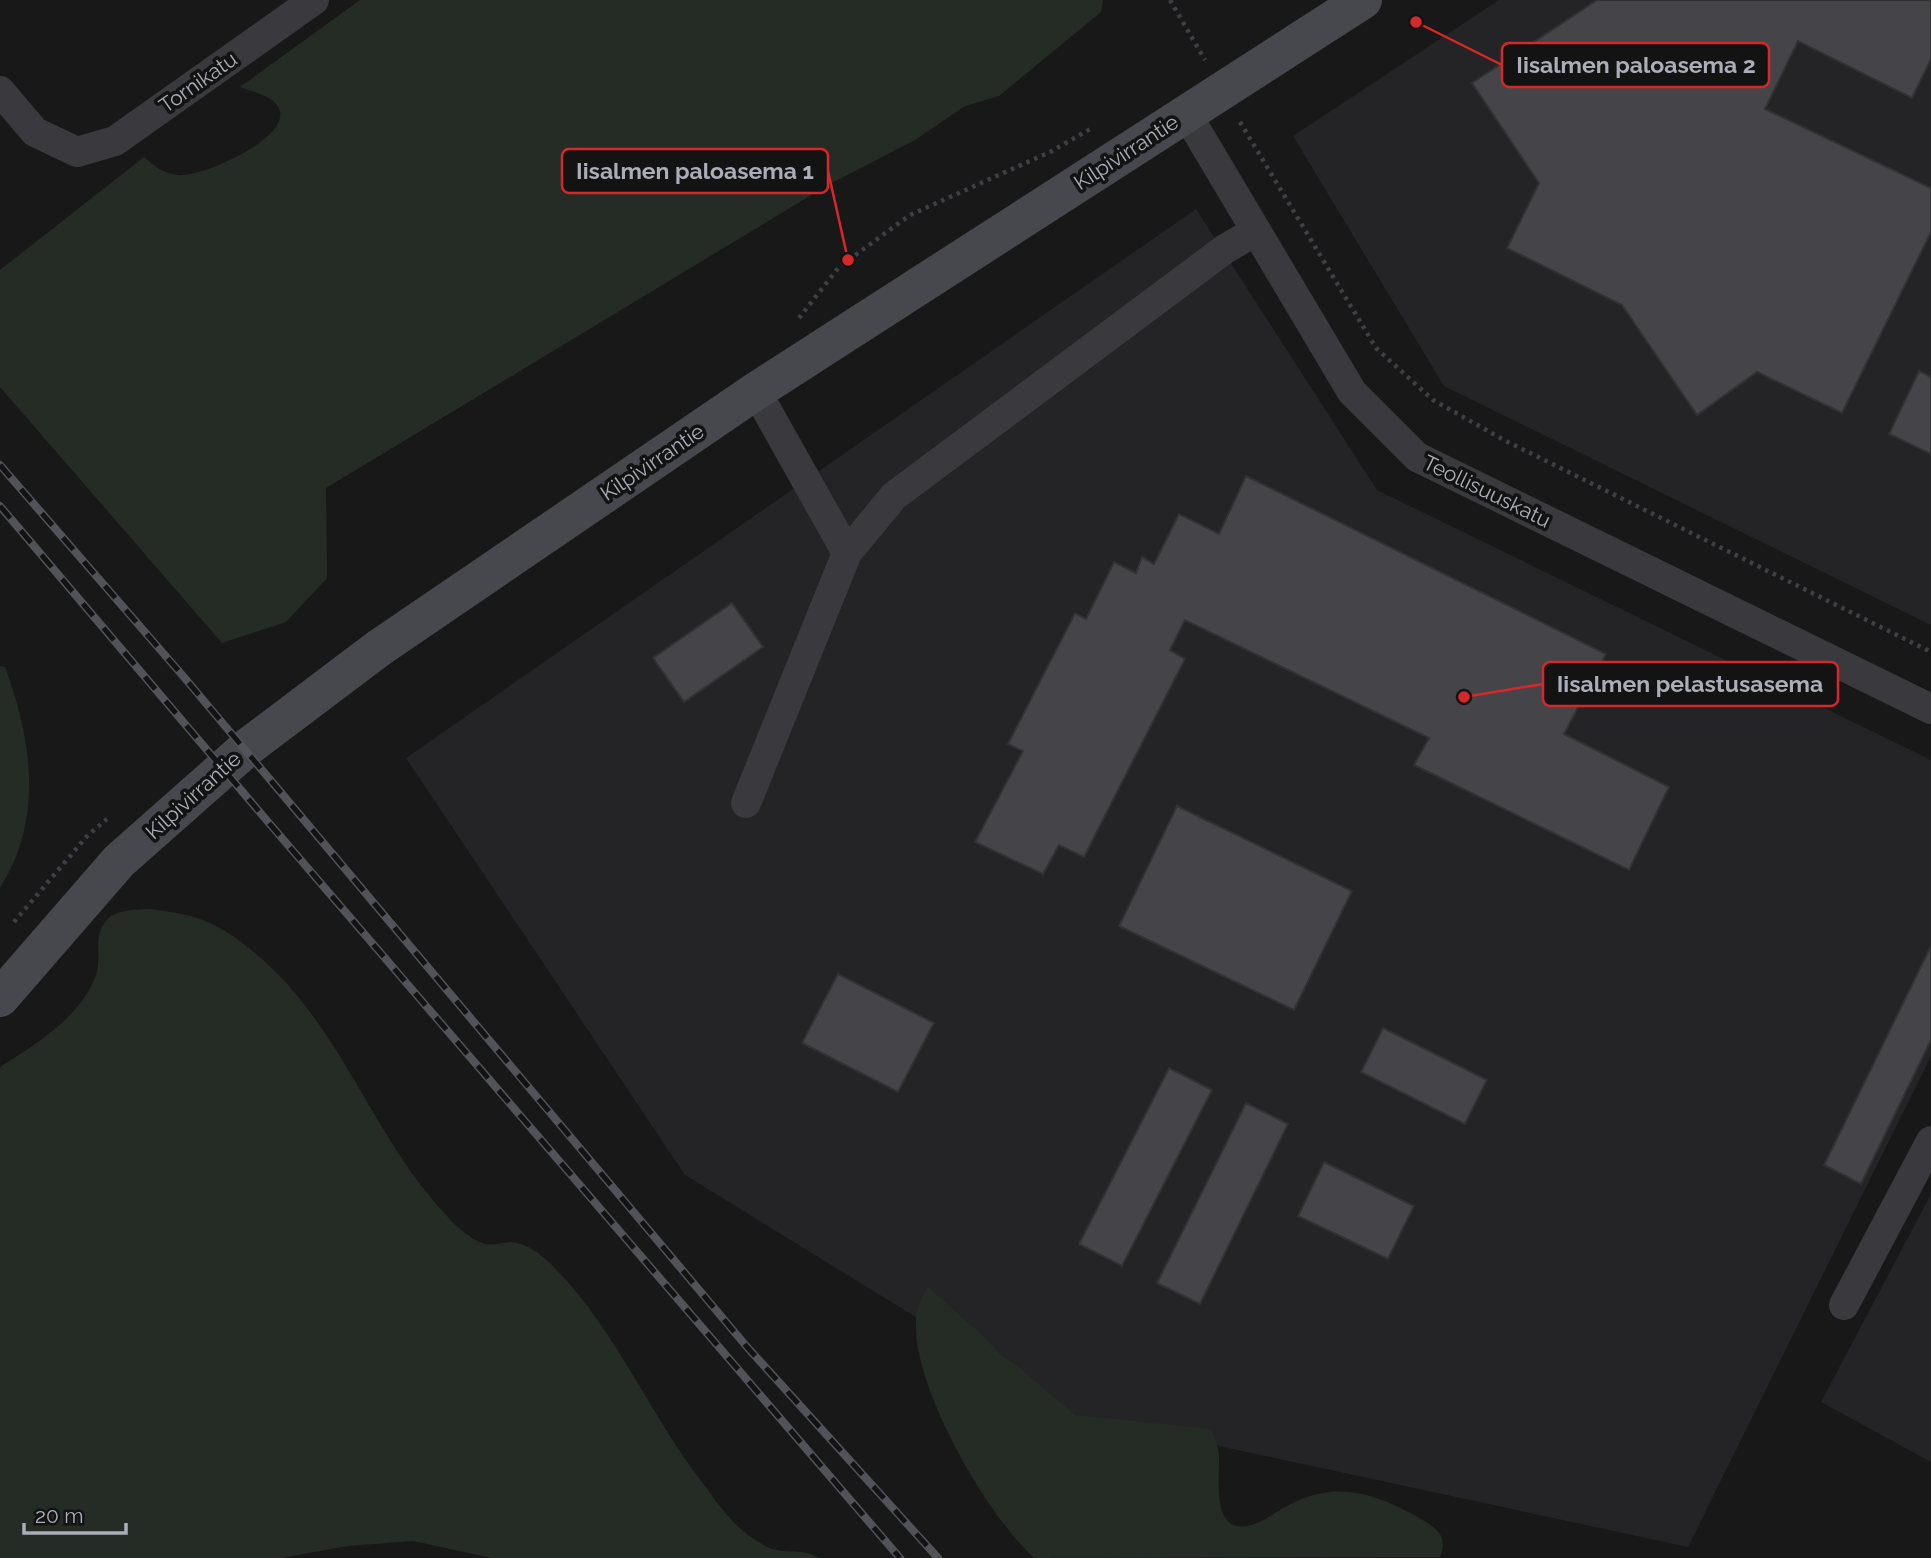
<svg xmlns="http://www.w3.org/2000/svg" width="1931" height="1558" viewBox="0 0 1931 1558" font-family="Raleway,sans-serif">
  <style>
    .built { fill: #242426 }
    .green { fill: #242c25 }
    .building { fill: #454549; stroke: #323235; stroke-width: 2 }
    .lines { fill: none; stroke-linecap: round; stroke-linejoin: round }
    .path { stroke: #3f4045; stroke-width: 4.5; stroke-dasharray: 3.5 5; stroke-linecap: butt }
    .street { stroke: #39393e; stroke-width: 30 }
    .secondary { stroke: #47484e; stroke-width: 38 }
    .rail-casing { stroke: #525359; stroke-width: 8 }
    .rail { stroke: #131314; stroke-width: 5; stroke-dasharray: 16; stroke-linecap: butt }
    .labels { text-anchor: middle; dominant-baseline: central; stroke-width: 7; stroke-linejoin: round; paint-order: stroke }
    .street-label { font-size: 21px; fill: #abaeb8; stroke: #131314 }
    .leader { fill: none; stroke: #d62828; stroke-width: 2.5 }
    .callout-dot { fill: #d62828; stroke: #131314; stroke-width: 2.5 }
    .callout { fill: #131314; stroke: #d62828; stroke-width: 2.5 }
    .callout-label { font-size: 23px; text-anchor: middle; font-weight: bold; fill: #abaeb8 }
  </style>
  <rect width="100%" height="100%" fill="#181819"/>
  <path class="built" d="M1499,0H1931V625L1444,386L1293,136Z
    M1196,209L1377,490L1931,760V1056L1688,1547L1075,1415L685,1175L406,758Z
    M1931,1194V1462L1821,1402Z"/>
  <path class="green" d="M360,0H1103L1101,12L999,96L965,106L915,140L828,185L326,488L327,578L286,622L222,643L0,387V270L144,157C154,166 163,173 177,175C200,178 287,140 280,111C276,96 252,92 240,87Z
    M0,666L5,667C32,740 44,819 0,888Z
    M150,909C165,911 181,913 197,918C219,925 237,938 255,953C341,1024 372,1137 447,1216C457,1227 471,1240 485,1244C495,1246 502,1242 511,1242C526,1243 542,1255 552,1265C616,1329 650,1416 705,1486C718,1504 732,1524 751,1537C761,1544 772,1551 784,1551C798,1552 807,1551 819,1558H492L413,1541L347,1546L282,1558H0V1067C36,1044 81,1017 96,975C102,958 93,937 105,922C115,909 134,910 150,909Z
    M928,1287L980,1333L1000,1354L1021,1369L1075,1415L1212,1429C1214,1438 1218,1446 1219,1455C1220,1474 1213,1516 1234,1525C1252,1533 1278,1509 1293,1503C1304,1497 1317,1494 1329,1492C1362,1489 1393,1503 1421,1519C1438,1529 1448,1537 1440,1557L1034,1558C987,1515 916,1392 916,1327C915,1312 920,1299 928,1287Z"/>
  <path class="building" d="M1597,0H1931V59L1912,98L1798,41L1765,109L1931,188V232L1842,413L1757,372L1697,415L1622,305L1507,248L1539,183L1472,83Z
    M1919,371L1931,377V454L1889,434Z
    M1246,476L1606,654L1564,734L1669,787L1629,870L1414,765L1429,738L1185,620L1170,650L1185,659L1084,857L1059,845L1043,874L975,842L1023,751L1008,744L1075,613L1086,619L1114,562L1136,573L1142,557L1154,564L1179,514L1219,534Z
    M732,603L763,647L684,702L653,658Z
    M1177,806L1352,891L1294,1010L1119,926Z
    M1931,946V1040L1861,1184L1824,1165Z
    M838,974L934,1023L898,1092L802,1043Z
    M1383,1028L1487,1080L1465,1124L1361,1072Z
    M1169,1068L1212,1090L1122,1266L1079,1244Z
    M1246,1103L1288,1124L1200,1304L1157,1283Z
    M1324,1162L1414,1206L1388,1259L1298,1216Z"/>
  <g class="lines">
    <path class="path" d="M1170,0L1205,60
      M1240,122L1376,348L1433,400L1504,440L1931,652
      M799,318L839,267L910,215L1050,152L1092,128
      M14,922L88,835L107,819"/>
    <path class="street" d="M0,91L35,132L77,152L115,141L314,0
      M1186,113L1352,392L1417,457L1931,709
      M756,391L847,553
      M746,803L847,553L894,496L1225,249L1256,231
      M1844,1305L1931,1141"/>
    <path class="secondary" d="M0,998L119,861L249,746L379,648L756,391L1363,0"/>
    <g class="rail-casing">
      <path id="rail" d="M0,465L183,676L747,1347L938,1558
        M0,506L263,816L900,1558"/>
    </g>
    <use href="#rail" class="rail"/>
  </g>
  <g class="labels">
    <g class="street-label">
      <text transform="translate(198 82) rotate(-35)">Tornikatu</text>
      <text transform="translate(1126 152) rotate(-33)">Kilpivirrantie</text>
      <text transform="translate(652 462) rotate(-34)">Kilpivirrantie</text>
      <text transform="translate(1487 491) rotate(26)">Teollisuuskatu</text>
      <text transform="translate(193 795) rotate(-42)">Kilpivirrantie</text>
    </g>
  </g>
  <path class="leader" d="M1416 22L1502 65M848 260L828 171M1464 697L1543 684"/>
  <g class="callout-dot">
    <circle cx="1416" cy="22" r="7"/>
    <circle cx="848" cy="260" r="7"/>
    <circle cx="1464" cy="697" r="7"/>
  </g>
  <g class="callout">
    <rect x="1502" y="43" width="267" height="44" rx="7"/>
    <rect x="562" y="149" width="266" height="44" rx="7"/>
    <rect x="1543" y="662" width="295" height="44" rx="7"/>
  </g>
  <g class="callout-label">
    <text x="1636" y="73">Iisalmen paloasema 2</text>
    <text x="695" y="179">Iisalmen paloasema 1</text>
    <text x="1690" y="692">Iisalmen pelastusasema</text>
  </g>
  <path d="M24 1523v10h102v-10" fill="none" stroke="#abaeb8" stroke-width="3.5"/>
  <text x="35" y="1523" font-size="21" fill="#abaeb8" stroke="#131314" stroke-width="5" paint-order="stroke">20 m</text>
</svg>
